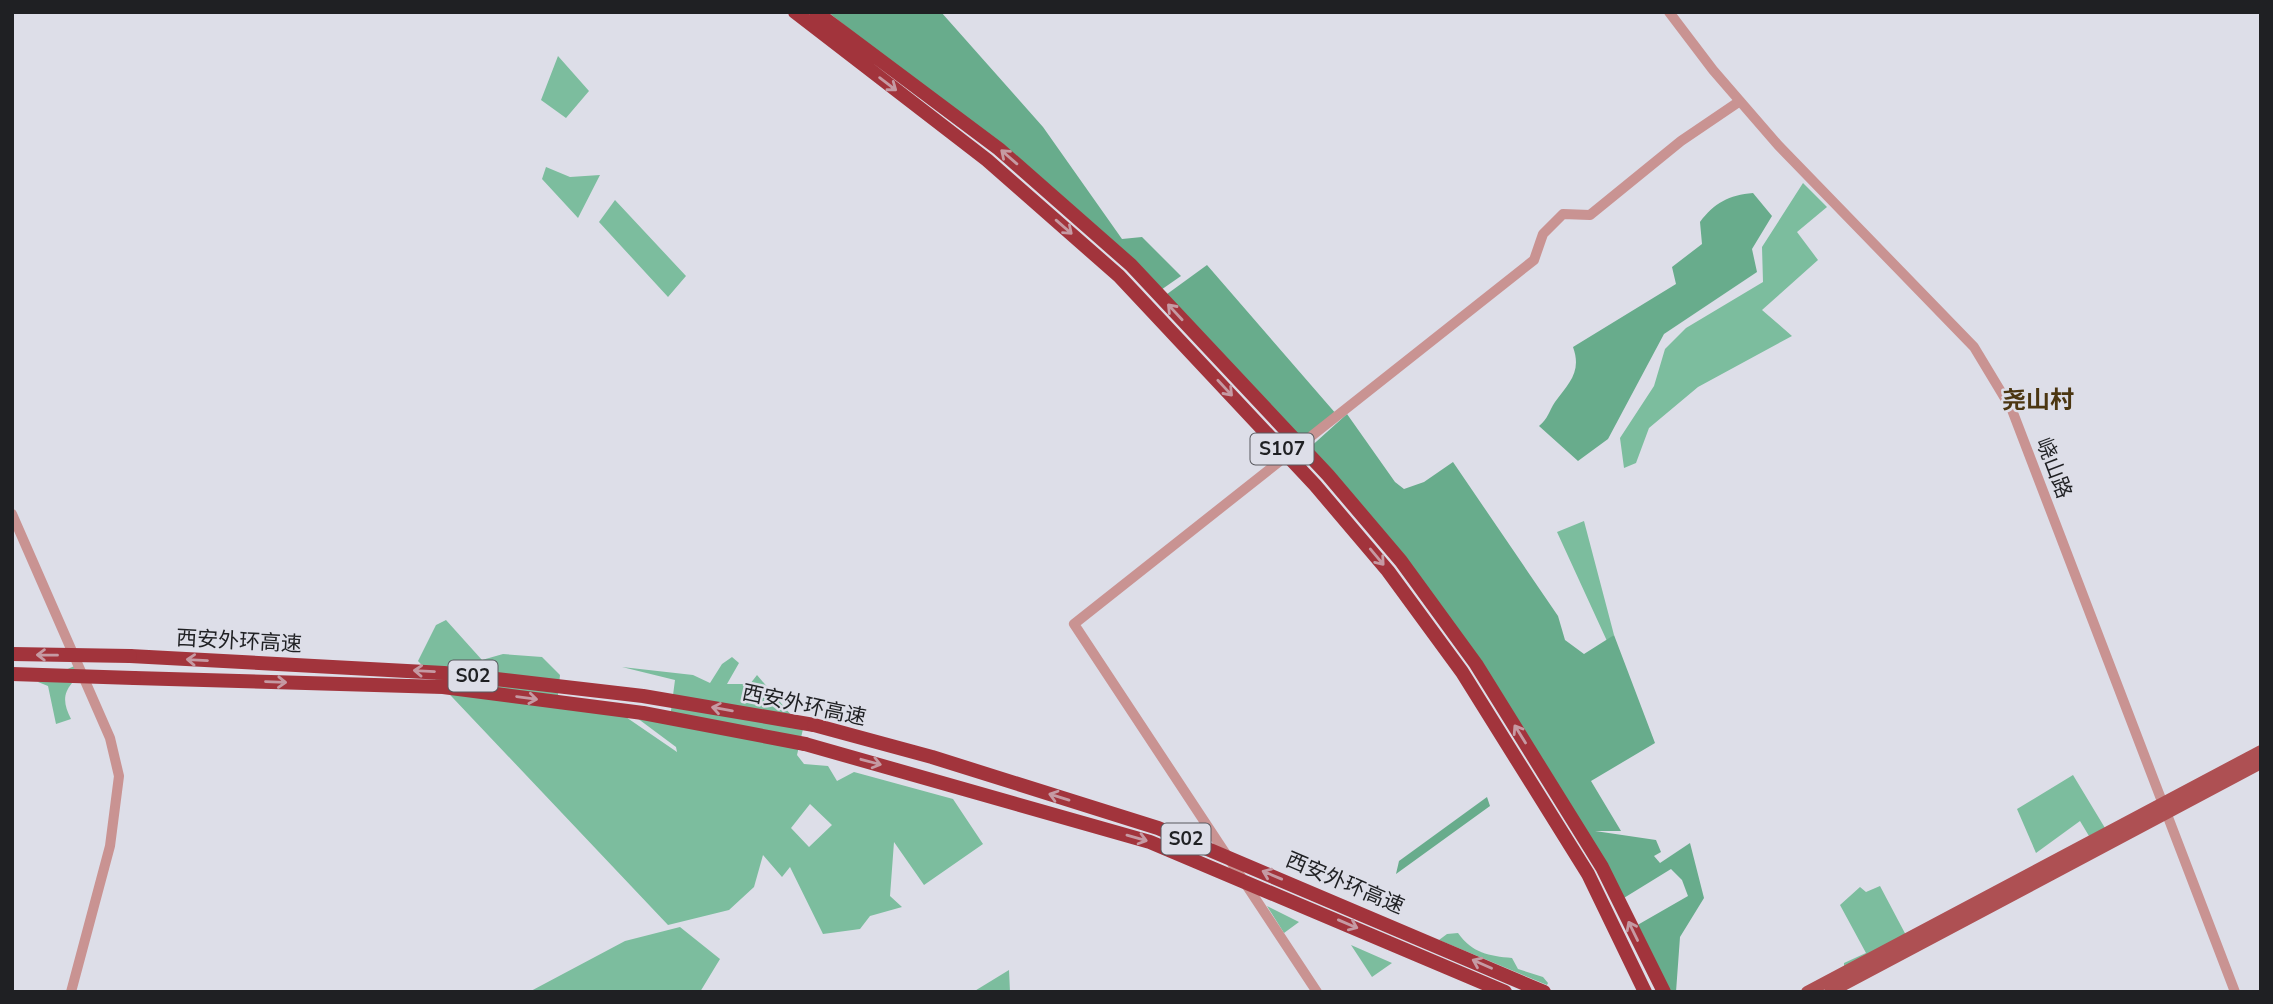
<svg xmlns="http://www.w3.org/2000/svg" width="2273" height="1004" viewBox="0 0 2273 1004" font-family="'Nunito Sans','Noto Sans SC',sans-serif">
  <style>
    .green { fill: #7cbd9e; fill-rule: evenodd }
    .forest { fill: #68ac8c }
    .lines { fill: none; stroke-linecap: round; stroke-linejoin: round }
    .minor { stroke: #c99392; stroke-width: 10 }
    .major { stroke: #ae5053; stroke-width: 12 }
    .highway { stroke: #a2343c; stroke-width: 14 }
    .highway-bridge { stroke: #a2343c; stroke-width: 14 }
    .oneway { stroke: #c59aa3 }
    .labels { text-anchor: middle; dominant-baseline: central; stroke-width: 5; stroke-linejoin: round; paint-order: stroke }
    .shield { fill: #dddee8; stroke: #58595e; stroke-width: 2 }
    .shield-label { font-size: 19px; font-weight: bold; fill: #1f2023 }
    .street-label { font-size: 21px; fill: #1f2023; stroke: #dddee8 }
    .quarter-label { font-size: 24px; font-weight: bold; fill: #4b3611; stroke: #dddee8 }
  </style>
  <rect width="100%" height="100%" fill="#dddee8"/>
  <path class="green" d="M558,56L589,91L566,118L541,100Z
    M546,167L570,177L600,175L578,218L542,179Z
    M1803,183L1827,207L1797,232L1818,260L1762,310L1792,336L1698,387L1649,428L1636,463L1624,468L1620,438L1654,386L1665,349L1686,328L1763,282L1762,247Z
    M615,200L686,276L668,297L599,222Z
    M1584,521L1614,635L1607,641L1557,532Z
    M446,620L482,660L503,654L542,657L560,675L557,705L620,713L677,752L676,747L633,715L670,718L675,680L622,667L693,675L710,683L722,664L732,657L739,663L727,684H750L757,675L803,729L797,755L804,764L828,766L837,781L854,772L953,799L983,844L924,885L894,842L890,896L902,907L870,916L860,929L823,934L790,867L782,877L763,855L754,887L729,910L668,925L418,661L436,625ZM810,804L832,825L809,847L791,828Z
    M79,664L85,682L72,683C62,695 64,705 71,719L56,724L48,686L38,682Z
    M2073,775L2105,828L2089,836L2080,821L2036,853L2017,809Z
    M1880,886L1908,939L1844,967V963L1866,953L1840,905L1860,887L1866,892Z
    M1267,906L1299,922L1284,933Z
    M680,927L720,959L700,992H529L625,941Z
    M1458,933C1472,953 1489,956 1512,958L1518,969L1543,977L1548,983L1547,985L1439,940L1447,934Z
    M1351,945L1392,963L1372,977Z
    M1009,970L1010,992H973Z"/>
  <path class="forest" d="M828,12H941L1043,127L1122,239L1142,237L1181,276L1158,292L1041,183Z
    M1753,193L1772,216L1752,249L1757,272L1664,334L1608,439L1578,461L1539,426C1548,419 1549,411 1555,402C1569,383 1582,372 1573,347L1676,284L1672,267L1702,244L1700,222C1714,203 1729,195 1753,193Z
    M1207,265L1337,415L1300,443L1163,297Z
    M1347,414L1395,482L1404,489L1424,482L1453,462L1558,616L1565,640L1584,654L1614,635L1655,743L1591,781L1621,831H1595L1656,840L1661,852L1654,856L1660,863L1690,843L1704,898L1680,937L1676,992H1666L1634,927L1688,896L1682,880L1671,869L1619,901L1475,666L1307,450Z
    M1487,797L1490,806L1396,874L1399,861Z"/>
  <g class="lines">
    <path class="minor" d="M1669,12L1713,70L1778,145L1974,347L2012,410L2235,992
      M12,514L110,738L119,776L110,846L71,992
      M1317,992L1074,624L1534,260L1543,234L1563,214L1590,215L1681,141L1740,101"/>
    <path class="major" d="M1807,992L2261,751
      M1830,992L2261,763"/>
    <path class="highway" d="M795,12L987,160L1119,276L1315,485L1388,571L1462,672L1588,874L1645,992
      M816,12L999,149L1131,265L1328,475L1401,561L1476,664L1602,867L1664,992
      M130,656L444,673L643,696L814,725
      M134,678L443,687L643,713L805,744"/>
    <path class="highway-bridge" d="M12,654L130,656
      M12,674L134,678
      M814,725L932,757L1158,828L1544,992
      M805,744L1150,842L1505,992"/>
  </g>
  <defs><path id="oneway-shaft" d="M-6 0H5M1.5-3L5.5 0L1.5 3" fill="none" stroke-width="1.6" stroke-linecap="round" stroke-linejoin="round" transform="scale(1.75)"/></defs>
  <g class="oneway">
    <use href="#oneway-shaft" transform="translate(888 84) rotate(37)"/>
    <use href="#oneway-shaft" transform="translate(1009 157) rotate(-139)"/>
    <use href="#oneway-shaft" transform="translate(1064 227) rotate(41)"/>
    <use href="#oneway-shaft" transform="translate(1175 312) rotate(-133)"/>
    <use href="#oneway-shaft" transform="translate(1225 388) rotate(47)"/>
    <use href="#oneway-shaft" transform="translate(1377 557) rotate(50)"/>
    <use href="#oneway-shaft" transform="translate(47 655) rotate(-179)"/>
    <use href="#oneway-shaft" transform="translate(197 660) rotate(-177)"/>
    <use href="#oneway-shaft" transform="translate(424 671) rotate(-177)"/>
    <use href="#oneway-shaft" transform="translate(276 682) rotate(2)"/>
    <use href="#oneway-shaft" transform="translate(527 698) rotate(8)"/>
    <use href="#oneway-shaft" transform="translate(722 709) rotate(-170)"/>
    <use href="#oneway-shaft" transform="translate(1520 734) rotate(-122)"/>
    <use href="#oneway-shaft" transform="translate(871 762) rotate(15)"/>
    <use href="#oneway-shaft" transform="translate(1059 797) rotate(-163)"/>
    <use href="#oneway-shaft" transform="translate(1137 838) rotate(16)"/>
    <use href="#oneway-shaft" transform="translate(1272 875) rotate(-157)"/>
    <use href="#oneway-shaft" transform="translate(1348 924) rotate(23)"/>
    <use href="#oneway-shaft" transform="translate(1633 931) rotate(-116)"/>
    <use href="#oneway-shaft" transform="translate(1482 964) rotate(-156)"/>
  </g>
  <g class="labels">
    <g class="shield">
      <rect x="1250.5" y="433.5" width="63" height="31" rx="5"/>
      <rect x="448.5" y="660.5" width="49" height="31" rx="5"/>
      <rect x="1161.5" y="823.5" width="49" height="31" rx="5"/>
    </g>
    <g class="shield-label">
      <text x="1282" y="449">S107</text>
      <text x="473" y="676">S02</text>
      <text x="1186" y="839">S02</text>
    </g>
    <g class="street-label">
      <text transform="translate(2054 468) rotate(69)">峣山路</text>
      <text transform="translate(239 641) rotate(3)">西安外环高速</text>
      <text transform="translate(804 705) rotate(12)">西安外环高速</text>
      <text transform="translate(1345 883) rotate(23)">西安外环高速</text>
    </g>
    <g class="quarter-label">
      <text x="2038" y="400">尧山村</text>
    </g>
  </g>
  <rect width="2273" height="1004" fill="none" stroke="#1f2023" stroke-width="28"/>
</svg>
